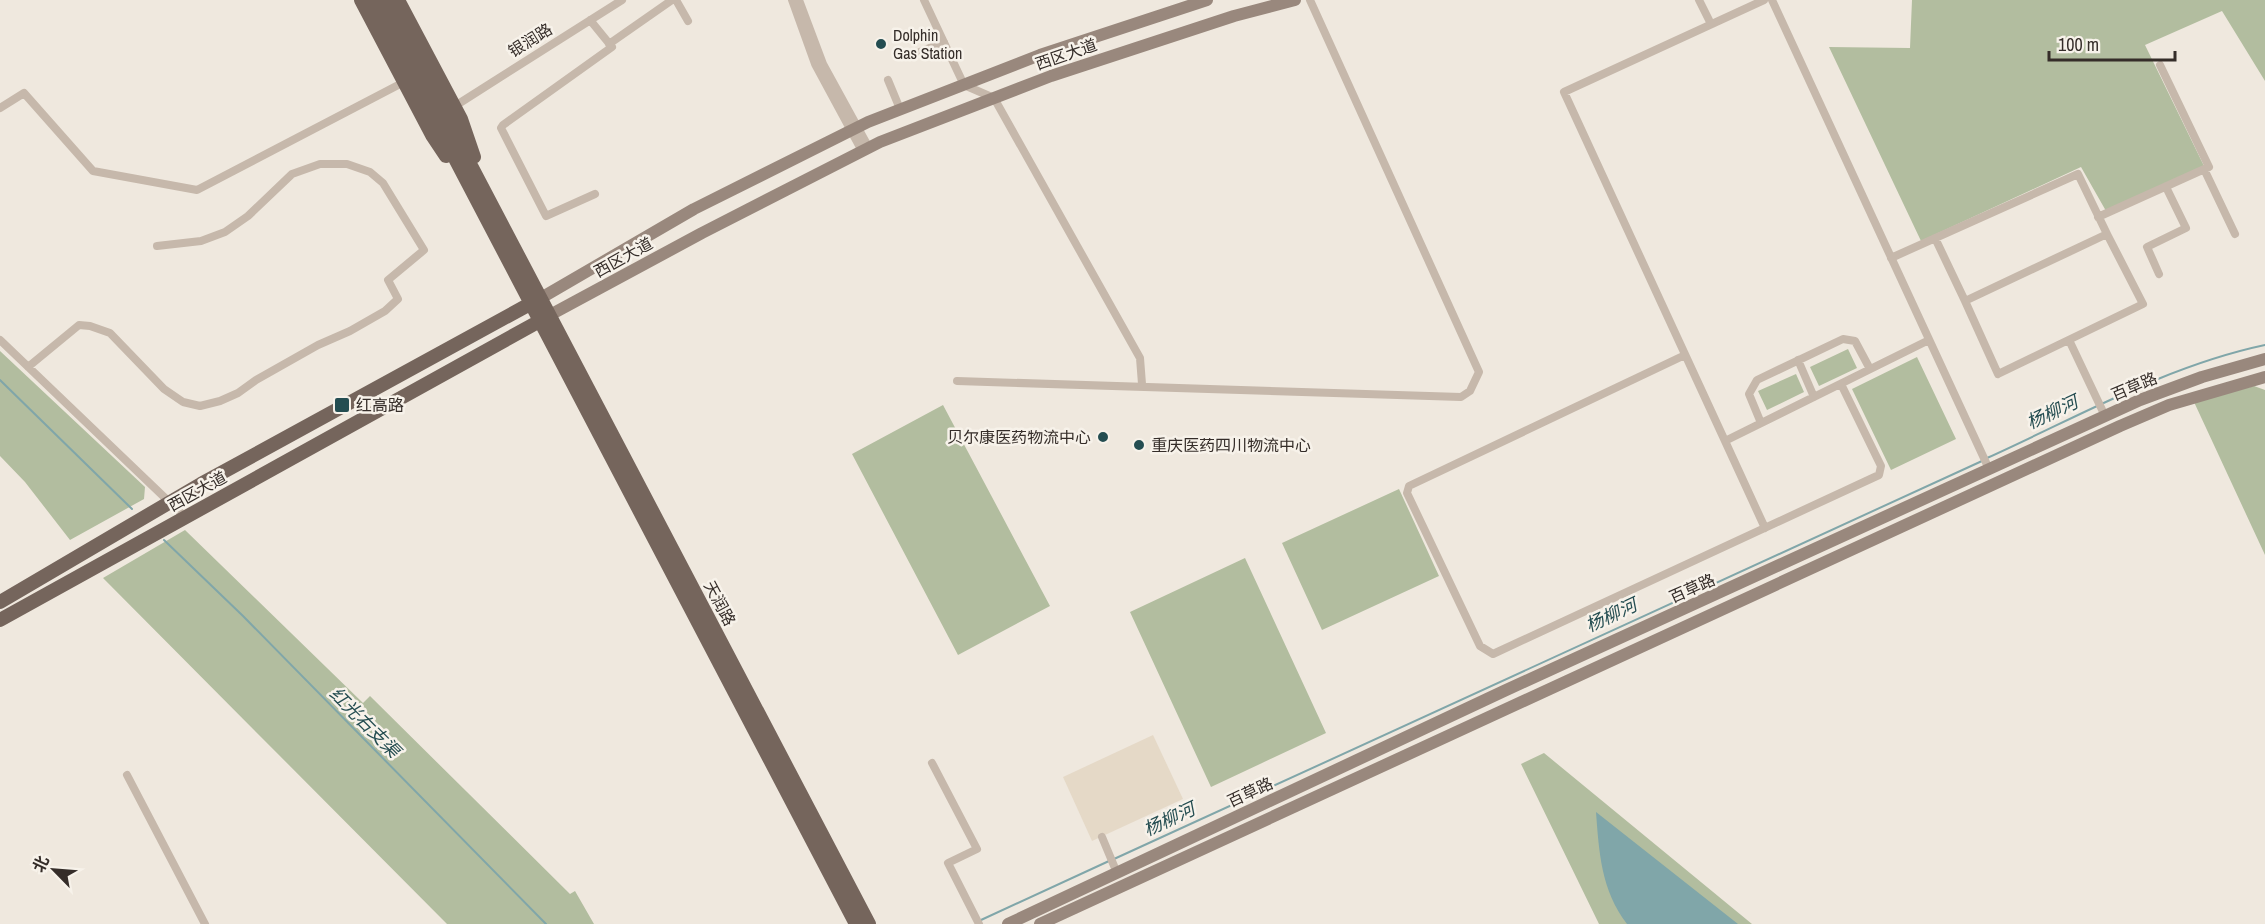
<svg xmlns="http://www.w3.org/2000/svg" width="2265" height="924" viewBox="0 0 2265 924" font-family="'Archivo Narrow','Noto Sans SC',sans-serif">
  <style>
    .green { fill: #b2bd9f }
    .plaza { fill: #e5d9c7 }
    .water { fill: #80a6a9 }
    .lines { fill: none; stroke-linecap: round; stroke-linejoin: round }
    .stream { stroke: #80a6a9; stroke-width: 2 }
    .street { stroke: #c6b8ab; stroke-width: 8 }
    .secondary { stroke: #99887d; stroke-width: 12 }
    .primary { stroke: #75655c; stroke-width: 14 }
    .poi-dot { fill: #244d51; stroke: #f7f2ea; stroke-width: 2 }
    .labels { text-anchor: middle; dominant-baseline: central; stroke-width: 5; stroke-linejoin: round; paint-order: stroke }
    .poi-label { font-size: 16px; fill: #352d29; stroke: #f7f2ea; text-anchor: start }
    .street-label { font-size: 16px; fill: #352d29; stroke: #f7f2ea }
    .water-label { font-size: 18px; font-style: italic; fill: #244d51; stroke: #f7f2ea }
  </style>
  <rect width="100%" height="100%" fill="#efe8de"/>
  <path class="green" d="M1912,0H2265V81L2222,11L2145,45L2204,166L2106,211L2081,167L1921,241L1829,47L1910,48Z
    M1848,349L1857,368L1819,386L1810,367Z
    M0,351L145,487L144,499L70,540L25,482L0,456Z
    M1917,357L1956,439L1891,470L1852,389Z
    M1796,374L1804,392L1767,410L1758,391Z
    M2254,386L2265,390V555L2194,402Z
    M943,405L1050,606L958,655L852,454Z
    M1399,489L1439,576L1322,630L1282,543Z
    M185,530L363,703L370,696L570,894L575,891L594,924H447L103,578Z
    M1245,558L1326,733L1211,787L1130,612Z
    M1544,753L1752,924H1599L1521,764Z"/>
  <path class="plaza" d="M1153,735L1183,799L1092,841L1063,777Z"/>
  <path class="water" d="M1596,812L1738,924H1627C1601,890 1599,852 1596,812Z"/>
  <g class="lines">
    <path class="stream" d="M0,380L132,509
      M1987,458C2078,417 2166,366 2265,345
      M164,540L243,616L546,924
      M1114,859L1982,461
      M981,920L1109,861"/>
    <path class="street" d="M676,0L688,21
      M792,0L815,64L862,151
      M799,0L823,64L869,148
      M924,0L964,85L994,98L1140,358L1142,384L1141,387
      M1699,0L1711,24
      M1764,0L1564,92L1725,441L1929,340
      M1772,0L1989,469
      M590,20L612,47L503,125L501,128L546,216L595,194
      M609,44L672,0
      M920,52L944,42
      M888,80L900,109
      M455,106L622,0
      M0,108L24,93L93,171L197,190L404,82
      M2204,169L2235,234
      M2098,217L2209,167L2160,65
      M1891,258L2078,174L2107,234L1965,301L1935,238
      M2159,274L2147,247L2186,228L2166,187
      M1965,301L1998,374L2143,304L2107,234
      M0,340L185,517
      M2069,340L2105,416
      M1685,355L1409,486L1407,493L1480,646L1493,654L1879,475L1881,466L1841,384
      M1798,360L1814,397
      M28,367L79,325L90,326L110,333L164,389L183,402L200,406L220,401L238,393L256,380L318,345L350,331L385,311L398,299L388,280L424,250L383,183L370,172L347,164H320L292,174L248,216L225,232L201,241L157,246
      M957,381L1461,397L1470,391L1479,372L1310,0
      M1761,423L1749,394L1757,380L1843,339L1855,341L1870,369
      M1725,441L1765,528
      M932,763L977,849L948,863L979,924
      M127,775L205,924
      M1102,837L1117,873"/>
    <path class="secondary" d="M541,298L694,209L868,122L1040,55L1207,0
      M550,315L702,233L880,142L1051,76L1234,16L1295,0
      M1008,924L1504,691L2140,400L2202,377L2265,359
      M1040,924L2120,426L2169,405L2265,377"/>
    <path class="primary" d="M361,0L432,135L446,156
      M372,0L856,924
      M384,0L869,924
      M398,0L461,119L474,157
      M0,602L201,484L539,299
      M0,620L547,317"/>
  </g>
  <g class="poi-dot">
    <circle cx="881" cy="44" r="6"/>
    <rect x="334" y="397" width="16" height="16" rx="3"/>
    <circle cx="1103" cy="437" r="6"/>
    <circle cx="1139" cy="445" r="6"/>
  </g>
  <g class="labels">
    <g class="poi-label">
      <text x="893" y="35">Dolphin<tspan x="893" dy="18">Gas Station</tspan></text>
      <text x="356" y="405">红高路</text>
      <text x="1091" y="437" text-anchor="end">贝尔康医药物流中心</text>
      <text x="1151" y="445">重庆医药四川物流中心</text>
    </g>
    <g class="street-label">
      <text transform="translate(530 40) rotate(-32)">银润路</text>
      <text transform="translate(1066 54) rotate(-19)">西区大道</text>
      <text transform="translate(623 257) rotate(-29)">西区大道</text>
      <text transform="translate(2134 386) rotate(-23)">百草路</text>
      <text transform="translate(197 491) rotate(-29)">西区大道</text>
      <text transform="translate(1692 588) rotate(-24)">百草路</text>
      <text transform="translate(720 603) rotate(62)">天润路</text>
      <text transform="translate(1250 792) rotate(-25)">百草路</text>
    </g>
    <g class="water-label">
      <text transform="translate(2052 412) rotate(-25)">杨柳河</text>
      <text transform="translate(1611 615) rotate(-25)">杨柳河</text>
      <text transform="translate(365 722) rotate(45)">红光右支渠</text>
      <text transform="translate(1169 819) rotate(-25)">杨柳河</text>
    </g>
  </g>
  <g transform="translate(54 870) rotate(295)" stroke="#f7f2ea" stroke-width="4.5" paint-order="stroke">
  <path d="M0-4.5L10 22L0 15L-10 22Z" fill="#352d29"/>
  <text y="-9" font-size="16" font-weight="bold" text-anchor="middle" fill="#352d29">北</text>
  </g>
  <path d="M2049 51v9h126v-9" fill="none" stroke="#352d29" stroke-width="3"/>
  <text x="2058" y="51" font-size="18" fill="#352d29" stroke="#f7f2ea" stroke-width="4.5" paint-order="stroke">100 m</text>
</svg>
